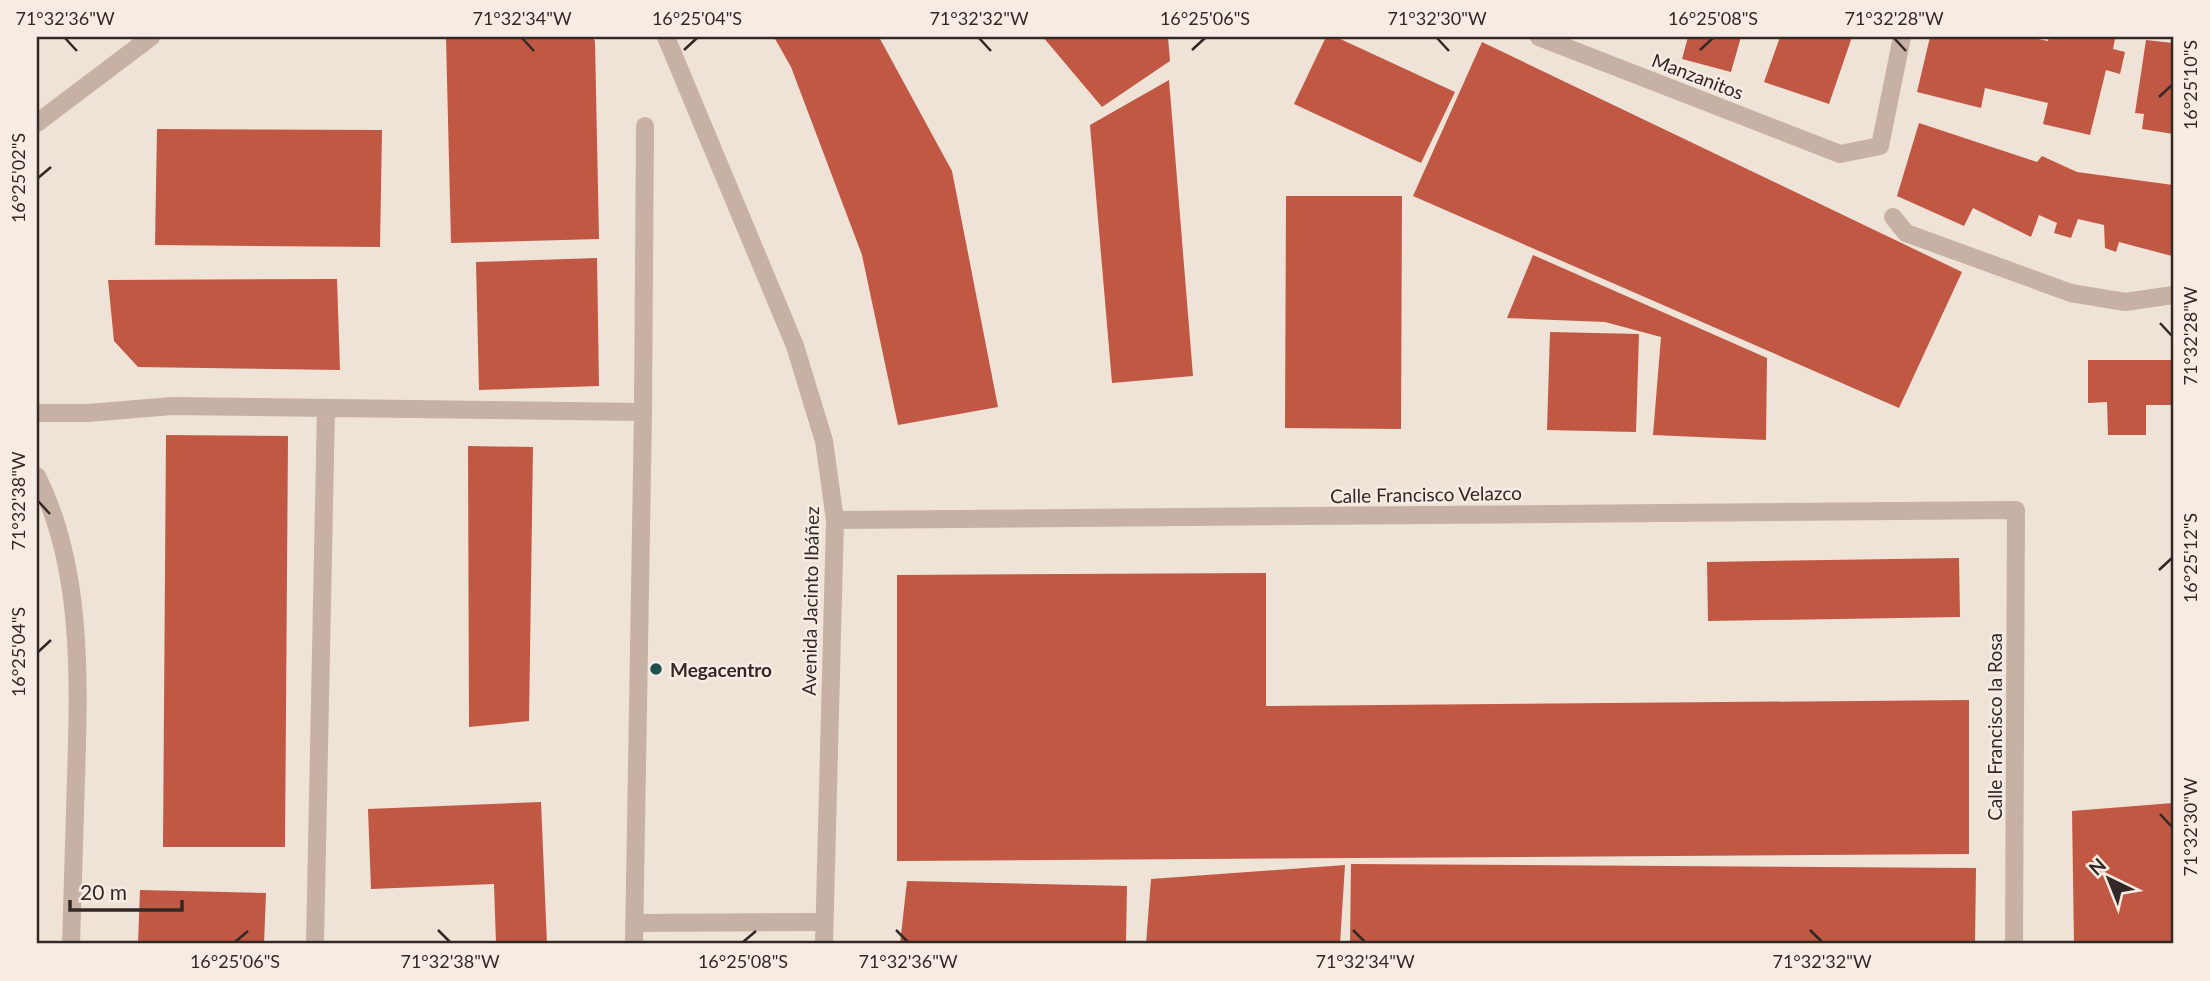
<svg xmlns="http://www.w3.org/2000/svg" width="2210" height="981" viewBox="0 0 2210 981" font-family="Lato,sans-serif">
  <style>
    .building { fill: #c05844 }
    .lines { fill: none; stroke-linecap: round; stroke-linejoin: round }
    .lane { stroke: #c6b1a4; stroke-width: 18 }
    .street { stroke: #c6b1a4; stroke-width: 18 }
    .ticks { fill: none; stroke: #322825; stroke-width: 2.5 }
    .poi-dot { fill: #1d5150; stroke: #f7ece3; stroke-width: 2.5 }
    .labels { text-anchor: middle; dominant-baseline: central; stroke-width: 5; stroke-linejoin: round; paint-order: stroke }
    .street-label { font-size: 19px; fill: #322825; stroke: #f7ece3 }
    .poi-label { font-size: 19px; font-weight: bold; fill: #322825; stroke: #f7ece3; text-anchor: start }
    .neatline { fill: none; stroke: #322825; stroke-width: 2.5 }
    .ticks-label { font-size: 18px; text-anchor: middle; fill: #322825 }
  </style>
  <rect width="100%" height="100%" fill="#efe2d7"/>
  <path class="building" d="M446,37H592L595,41L599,239L451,243Z
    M774,37H879L952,171L998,407L898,425L862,255L791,67Z
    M1043,37H1168L1170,61L1102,107Z
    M1326,37H1336L1455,92L1421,163L1294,104Z
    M1688,37H1741L1731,72L1682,59Z
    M1780,37H1852L1829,104L1764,82Z
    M1930,37H2029L2048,41L2049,37H2104L2115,39L2113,49L2125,52L2120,74L2106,70L2090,135L2043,124L2048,103L1985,88L1981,108L1917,92Z
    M2146,40L2173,43V134L2142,129L2144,114L2135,113Z
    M1482,42L1962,272L1899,408L1413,196Z
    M1169,80L1193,376L1112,383L1090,125Z
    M1919,123L2037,162L2042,156L2077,172L2173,185L2172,256L2119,242L2116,252L2105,248L2104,225L2078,219L2071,238L2054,233L2057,223L2039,215L2031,237L1973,208L1964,226L1897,196Z
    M157,129L382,130L380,247L155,245Z
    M1286,196H1402L1401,429L1285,428Z
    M1533,255L1767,358L1766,440L1653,435L1661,337L1605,322L1507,318Z
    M597,258L599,386L479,390L476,262Z
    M337,279L340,370L138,367L114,341L108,280Z
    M1550,332L1639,334L1636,432L1547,430Z
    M2088,360H2173V405H2146V435H2108L2107,402L2088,403Z
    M166,435L288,436L285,847H163Z
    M468,446L533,447L529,721L469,727Z
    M1959,558L1960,617L1708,621L1707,562Z
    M1266,573V706L1969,700V854L897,861V575Z
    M541,802L547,944H496L494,884L371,889L368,809Z
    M2173,803V944H2074L2072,811Z
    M1351,864L1976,868L1975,944H1350Z
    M1345,865L1340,944H1146L1151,879Z
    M907,881L1127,886L1126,944H900Z
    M140,890L266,893L264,944H138Z"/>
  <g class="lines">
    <path class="lane" d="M37,413H88L172,406L643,412
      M634,923L823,922
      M315,944L326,408
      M634,944L643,412L645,126"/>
    <path class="street" d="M666,37L795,346L824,441L835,520L824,944
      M1539,37L1840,154L1880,146L1902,37
      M37,123L151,37
      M1893,217L1906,233L2071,293L2125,302L2173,295
      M37,476C83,568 79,679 76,779C74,834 73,889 71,944
      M835,520L2016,510L2014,944"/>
  </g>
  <path class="ticks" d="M65,38L77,51M522,38L534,51M979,38L991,51M1437,38L1449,51M1894,38L1906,51M684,50L697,38M1192,50L1205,38M1700,50L1713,38M2159,97L2172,85M38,178L51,167M2160,323L2172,336M38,501L50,514M2159,570L2172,558M38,652L51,640M2160,814L2172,827M438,930L450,942M896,930L908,942M1353,930L1365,942M1810,930L1822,942M235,942L248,931M743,942L756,931"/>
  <circle class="poi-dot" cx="656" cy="669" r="7"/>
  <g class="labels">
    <g class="street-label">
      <text transform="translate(1698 76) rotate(21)">Manzanitos</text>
      <text transform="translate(1426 494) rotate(-1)">Calle Francisco Velazco</text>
      <text transform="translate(810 601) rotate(-89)">Avenida Jacinto Ibáñez</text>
      <text transform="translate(1994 727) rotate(-90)">Calle Francisco la Rosa</text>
    </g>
    <g class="poi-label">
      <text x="670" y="669">Megacentro</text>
    </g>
  </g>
  <rect width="2210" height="981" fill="none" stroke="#f7ece3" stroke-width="77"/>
  <g transform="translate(2109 879) rotate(317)" stroke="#f7ece3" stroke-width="5" paint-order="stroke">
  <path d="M0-5L12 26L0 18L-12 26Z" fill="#322825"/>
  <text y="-10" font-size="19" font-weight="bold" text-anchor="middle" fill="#322825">N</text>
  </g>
  <path d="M70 900v10h112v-10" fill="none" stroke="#322825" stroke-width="3.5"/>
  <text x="80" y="900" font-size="21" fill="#322825" stroke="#f7ece3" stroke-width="5" paint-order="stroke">20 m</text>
  <rect x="38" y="38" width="2134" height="904" class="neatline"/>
  <g class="ticks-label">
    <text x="65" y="25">71°32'36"W</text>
    <text x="522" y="25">71°32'34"W</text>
    <text x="697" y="25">16°25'04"S</text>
    <text x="979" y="25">71°32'32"W</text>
    <text x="1205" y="25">16°25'06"S</text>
    <text x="1437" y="25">71°32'30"W</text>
    <text x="1713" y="25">16°25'08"S</text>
    <text x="1894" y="25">71°32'28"W</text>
    <text transform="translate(2191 85) rotate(-90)" y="6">16°25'10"S</text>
    <text transform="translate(19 178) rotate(-90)" y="6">16°25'02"S</text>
    <text transform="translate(2191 336) rotate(-90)" y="6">71°32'28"W</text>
    <text transform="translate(19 501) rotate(-90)" y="6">71°32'38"W</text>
    <text transform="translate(2191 558) rotate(-90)" y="6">16°25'12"S</text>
    <text transform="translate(19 652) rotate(-90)" y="6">16°25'04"S</text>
    <text transform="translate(2191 827) rotate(-90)" y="6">71°32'30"W</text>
    <text x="235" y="968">16°25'06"S</text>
    <text x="450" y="968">71°32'38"W</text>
    <text x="743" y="968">16°25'08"S</text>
    <text x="908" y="968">71°32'36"W</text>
    <text x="1365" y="968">71°32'34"W</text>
    <text x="1822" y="968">71°32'32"W</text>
  </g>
</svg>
